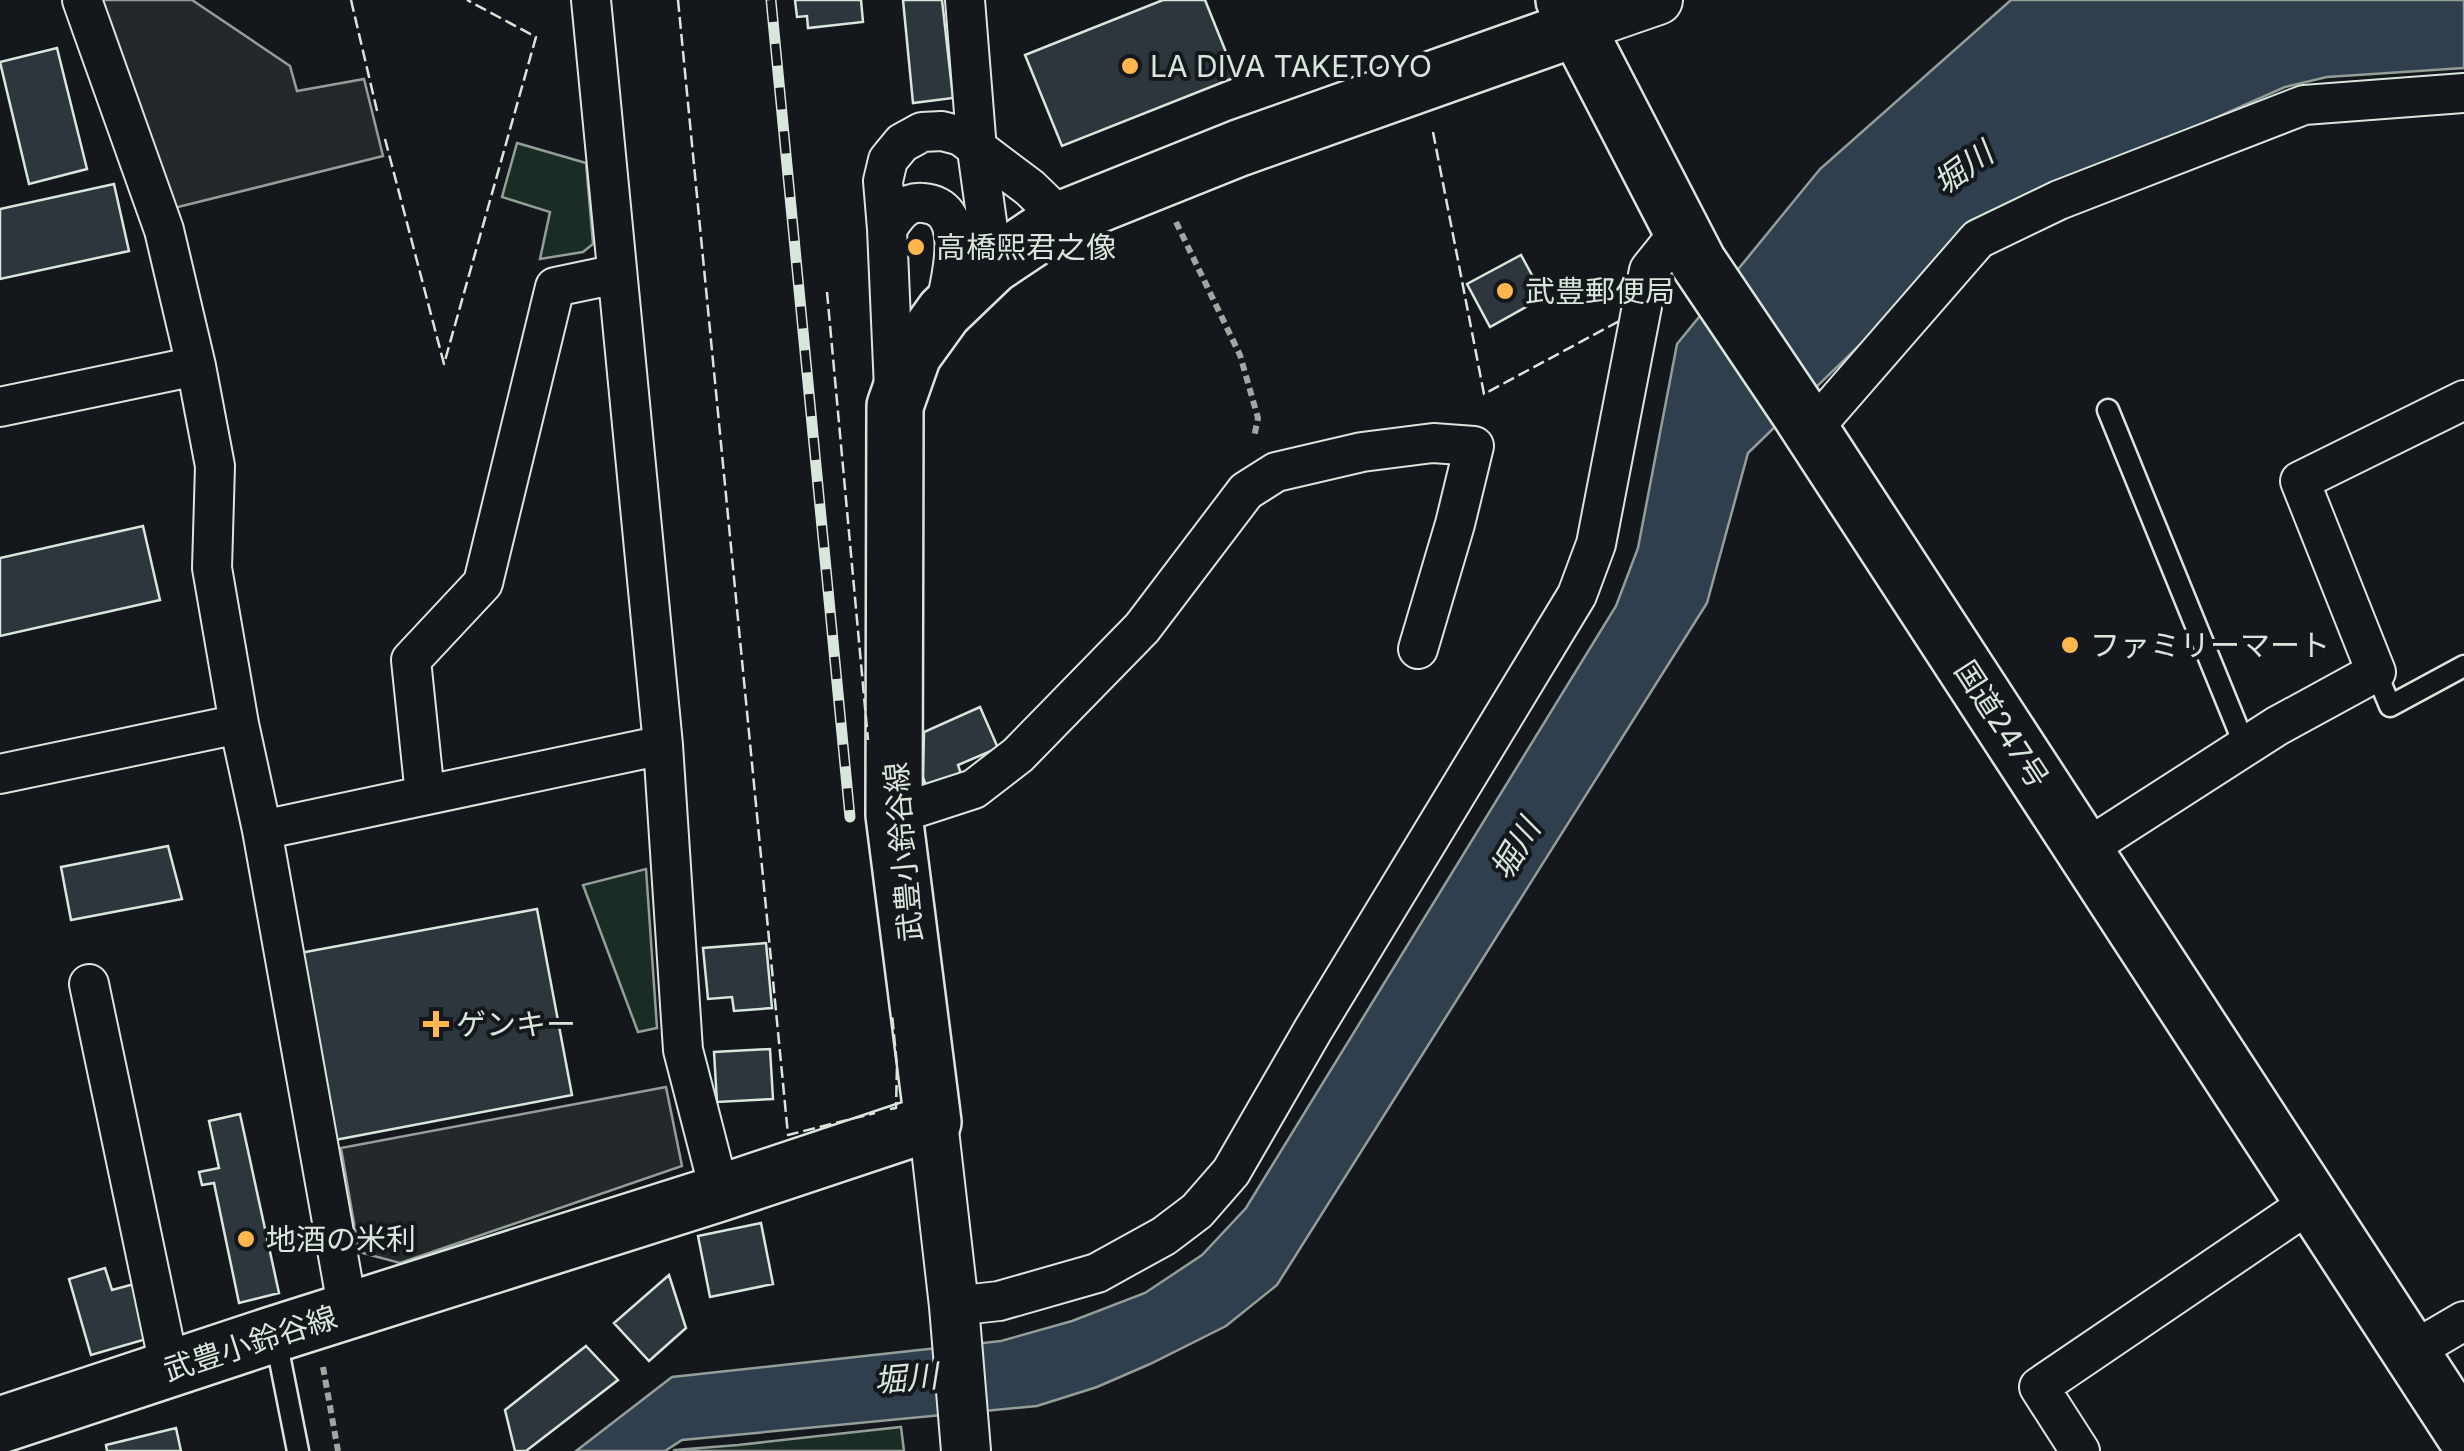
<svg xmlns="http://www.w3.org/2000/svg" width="2464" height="1451" viewBox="0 0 2464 1451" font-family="Inter,'Noto Sans JP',sans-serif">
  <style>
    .green { fill: #1a2d24; stroke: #939e99; stroke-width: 2.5 }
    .parking { fill: #24282b; stroke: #939e99; stroke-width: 2.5 }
    .water { fill: #2f3f4d; stroke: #939e99; stroke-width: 2.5 }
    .building { fill: #2c363c; stroke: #d8e6dc; stroke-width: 2.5 }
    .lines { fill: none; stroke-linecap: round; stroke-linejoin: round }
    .service-casing { stroke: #d8e6dc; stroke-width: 25 }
    .minor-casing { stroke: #d8e6dc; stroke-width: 42 }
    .tertiary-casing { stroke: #d8e6dc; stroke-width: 52 }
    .primary-casing { stroke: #d8e6dc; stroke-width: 60 }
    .trunk-casing { stroke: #d8e6dc; stroke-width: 60 }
    .path { stroke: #9da8a2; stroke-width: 6; stroke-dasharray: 8 5; stroke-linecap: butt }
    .service { stroke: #14181c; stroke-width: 20 }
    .minor { stroke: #14181c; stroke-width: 38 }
    .tertiary { stroke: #14181c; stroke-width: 48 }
    .primary { stroke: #14181c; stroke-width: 55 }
    .trunk { stroke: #14181c; stroke-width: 55 }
    .rail-casing { stroke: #d8e6dc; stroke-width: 11 }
    .rail { stroke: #14181c; stroke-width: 8; stroke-dasharray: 22; stroke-linecap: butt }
    .fence { stroke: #d8e6dc; stroke-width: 2.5; stroke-dasharray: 12 5; stroke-linecap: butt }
    .poi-dot { fill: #ffb74d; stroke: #14181c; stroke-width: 4 }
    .labels { text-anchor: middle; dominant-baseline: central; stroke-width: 8; stroke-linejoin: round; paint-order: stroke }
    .poi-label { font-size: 30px; fill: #d8e6dc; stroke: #14181c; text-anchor: start }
    .street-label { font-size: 30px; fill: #d8e6dc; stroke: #14181c }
    .water-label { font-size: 32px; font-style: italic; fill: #d8e6dc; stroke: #14181c }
  </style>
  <rect width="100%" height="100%" fill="#14181c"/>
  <path class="green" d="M517,143L586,163L593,244L583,252L540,259L550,212L502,197Z
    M646,869L657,1028L638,1032L583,885Z
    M901,1427L904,1451H673L675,1450L738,1445Z"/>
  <path class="parking" d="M102,0H192L290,66L297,91L364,79L383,156L174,208Z
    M666,1087L682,1166L400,1263L359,1252L341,1148Z"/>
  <path class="water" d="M2011,0H2464V68L2327,77L2285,87L1991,218L1748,453L1707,603L1277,1285L1226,1326L1150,1364L1097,1387L1037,1406L682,1440L665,1451H576L672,1377L1001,1341L1072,1321L1145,1293L1202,1255L1246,1208L1616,606L1638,548L1677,344L1820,169Z"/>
  <path class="building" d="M795,0H861L863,22L808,28L807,16L797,17Z
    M903,0H942L953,98L913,103Z
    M1163,0H1205L1236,77L1062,146L1025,55Z
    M57,48L87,169L29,184L0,62Z
    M114,184L129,251L0,279V209Z
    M1521,255L1544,297L1490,327L1467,284Z
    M143,526L160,600L0,636V558Z
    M980,707L998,748L958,765L961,774L927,789L923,777L924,732Z
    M168,846L182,899L71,920L61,867Z
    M537,909L572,1095L335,1140L300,953Z
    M766,943L772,1008L734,1011L732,997L708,999L703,948Z
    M770,1049L773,1099L717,1102L714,1052Z
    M240,1114L279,1293L239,1303L214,1183L202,1185L199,1172L219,1168L209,1121Z
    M761,1223L773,1284L710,1297L698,1236Z
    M105,1268L112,1290L134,1284L150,1338L91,1355L69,1279Z
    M669,1275L686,1328L649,1361L614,1323Z
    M586,1346L618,1380L526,1451H515L505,1410Z
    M176,1428L181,1451H107L106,1445Z"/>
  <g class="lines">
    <g class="service-casing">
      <path id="service" d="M2108,410L2245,746
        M2376,672L2390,706L2464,666
        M275,1335L298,1451"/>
    </g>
    <g class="minor-casing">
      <path id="minor" d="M82,0L164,230L196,366L215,466L212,568L239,724L262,830L348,1311
        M591,0L663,745L683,1050L720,1193
        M965,0L977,150L993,265
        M887,229L883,181L888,160L902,143L922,132L942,131L961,136L1030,188L1062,219
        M894,389L887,229C896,215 905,201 923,203C973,207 950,282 944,312
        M0,407L196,366
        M1811,431L1978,239L2059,200L2304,105L2464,93
        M0,774L239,724
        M425,795L411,660L483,583L555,287L617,274
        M894,815L974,789L1018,755L1142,628L1246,491L1276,472L1362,452L1433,443L1474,446L1455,524L1418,649
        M262,830L663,745
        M2084,850L2277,726L2376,672L2300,481L2464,400
        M89,984L170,1370
        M954,1306L999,1301L1097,1273L1164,1236L1197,1211L1231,1172L1313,1030L1577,595L1596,544L1649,270L1681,230
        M2411,1352L2464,1321
        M2080,1451L2039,1387L2313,1201"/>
    </g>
    <g class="tertiary-casing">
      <path id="tertiary" d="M1577,28L1658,0
        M933,1122L954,1306L966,1451"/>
    </g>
    <g class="primary-casing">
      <path id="primary" d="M0,1425L275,1334L720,1193L933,1122L894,815L895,406L913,355L944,312L993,265L1062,219L1239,148L1577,28"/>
    </g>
    <g class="trunk-casing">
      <path id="trunk" d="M1564,0L1577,28L1698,262L1799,412L2464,1434"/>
    </g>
    <path class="path" d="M1176,222L1240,355L1258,418L1254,437
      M323,1367L338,1451"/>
    <use href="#service" class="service"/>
    <use href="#minor" class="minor"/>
    <use href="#tertiary" class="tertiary"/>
    <use href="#primary" class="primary"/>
    <use href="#trunk" class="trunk"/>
    <g class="rail-casing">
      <path id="rail" d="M771,0L850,817"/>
    </g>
    <use href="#rail" class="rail"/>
    <path class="fence" d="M351,0L378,115
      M678,0L788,1135L875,1113
      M1433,132L1484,394L1623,319
      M385,139L444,364L536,37L467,0
      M827,292L868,740
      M890,1109L896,1108L897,1066L892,1014"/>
  </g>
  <g class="poi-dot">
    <circle cx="1130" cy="66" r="10"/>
    <circle cx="916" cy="247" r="10"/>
    <circle cx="1505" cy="291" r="10"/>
    <circle cx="2070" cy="645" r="10"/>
    <path d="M431 1009h10v10h10v10h-10v10h-10v-10h-10v-10h10z"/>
    <circle cx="246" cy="1239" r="10"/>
  </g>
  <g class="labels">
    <g class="poi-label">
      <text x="1150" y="66">LA DIVA TAKETOYO</text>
      <text x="936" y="247">高橋煕君之像</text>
      <text x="1525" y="291">武豊郵便局</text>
      <text x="2090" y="645">ファミリーマート</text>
      <text x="456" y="1024">ゲンキー</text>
      <text x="266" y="1239">地酒の米利</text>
    </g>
    <g class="street-label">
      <text transform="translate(2002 724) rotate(57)">国道247号</text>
      <text transform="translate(903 852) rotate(-95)">武豊小鈴谷線</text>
      <text transform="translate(250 1343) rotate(-18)">武豊小鈴谷線</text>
    </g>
    <g class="water-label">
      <text transform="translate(1963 168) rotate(-36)">堀川</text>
      <text transform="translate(1515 849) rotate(-59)">堀川</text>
      <text transform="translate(906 1378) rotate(-5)">堀川</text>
    </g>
  </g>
</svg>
